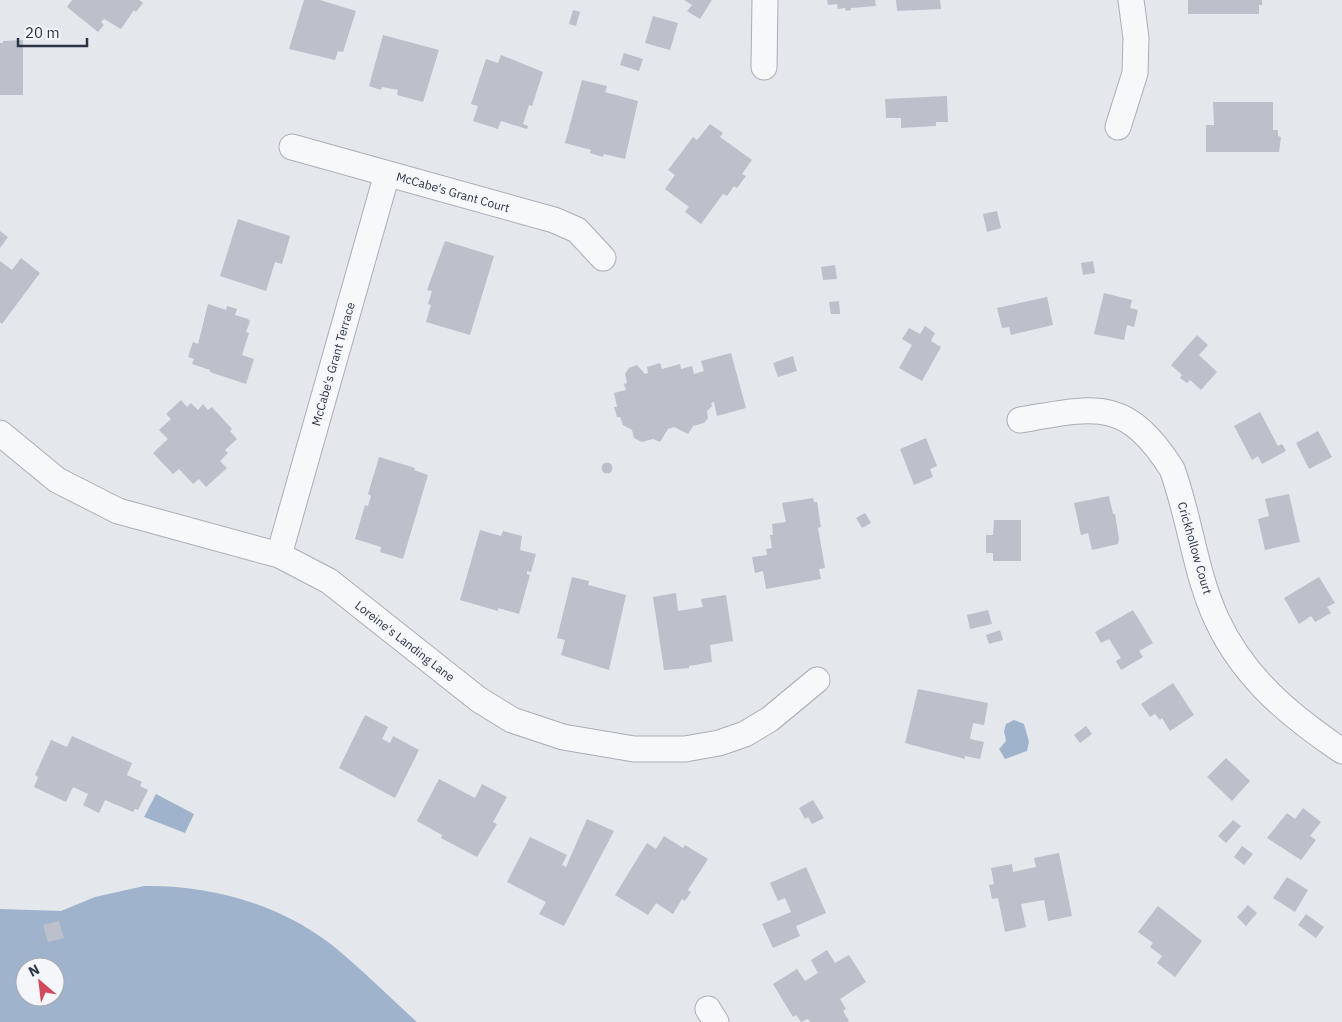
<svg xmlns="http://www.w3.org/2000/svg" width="1342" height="1022" viewBox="0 0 1342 1022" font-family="'IBM Plex Sans',sans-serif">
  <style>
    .water { fill: #9fb4cc; fill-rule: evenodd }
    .building { fill: #bbc0ca }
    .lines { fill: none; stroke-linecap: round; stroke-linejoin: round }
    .minor-casing { stroke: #a9aeb7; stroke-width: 27 }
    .minor { stroke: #f7f8fa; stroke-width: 25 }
    .labels { text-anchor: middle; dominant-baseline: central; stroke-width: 4; stroke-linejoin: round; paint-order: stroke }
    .street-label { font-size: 12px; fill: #2b3445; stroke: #f4f6f9 }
  </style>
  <rect width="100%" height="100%" fill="#e4e7ec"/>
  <path class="water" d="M1014,720L1024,724L1029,742L1027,751L1005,759L999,749L1006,741L1004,731L1006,724Z
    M156,794L194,814L185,833L144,817Z
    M144,886C209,885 276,903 328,942C359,966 388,996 417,1022H0V909L61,911L95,897ZM25,967H55V997H25Z"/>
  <path class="building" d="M72,0H139L143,3L136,12L134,10L121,29L104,19L101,22L104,25L98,32L67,7Z
    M304,0H320L356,11L343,52L338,51L335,60L289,49Z
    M684,0H712L700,19L687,11L692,5Z
    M827,0H875L876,6L851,8V10L846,11L845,8L838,9L837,4L828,5Z
    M896,0H940L941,9L897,11Z
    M1188,0H1262V5H1259V14H1188Z
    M573,10L580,12L576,26L569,24Z
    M653,16L678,23L670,50L645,43Z
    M383,35L439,50L423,102L397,95L398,90L382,87L381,90L369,86Z
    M23,40V95H0V43H3V41Z
    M624,53L643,59L639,71L620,65Z
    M501,55L543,72L532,106L529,105L523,124L528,126L527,129L501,121L498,129L473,121L478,106L471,104L486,59L498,63Z
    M582,80L607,86L605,92L638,101L625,159L604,154L603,157L590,153L591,150L565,143Z
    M947,96L948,122H936V126L901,128V118H886L885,99Z
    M1213,102H1273V130H1278V136L1281,137L1279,152H1206V125H1214Z
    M710,124L723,133L720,137L752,160L742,174L746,176L737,188L734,186L727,196L723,194L701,224L685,212L689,207L665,189L675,175L668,170L693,137L697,140Z
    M997,211L1001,228L987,232L983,214Z
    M238,219L290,236L282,264L275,262L266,291L220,276Z
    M0,231L8,237L0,248Z
    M445,241L494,256L470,335L426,322L431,305L428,304L432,291L427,290Z
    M21,258L40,273L2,324L0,322V261L12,270Z
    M1093,261L1095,273L1083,275L1081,263Z
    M835,265L837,279L823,280L821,267Z
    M1104,293L1132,300L1130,308L1138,310L1134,327L1127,325L1124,340L1094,334Z
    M1047,297L1053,325L1011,335L1009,327L1002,328L997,308Z
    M839,301L840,314H831L829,302Z
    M208,304L226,310L227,306L237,309L235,315L248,319L250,321L246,332L249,333L242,355L254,359L246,384L210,372V370L192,364L194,359L188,357L193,342L198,344Z
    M925,326L935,333L931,341L941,347L922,381L899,368L912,345L902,339L909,328L920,334Z
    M1197,335L1208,345L1199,355L1217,372L1201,390L1190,380L1187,383L1180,378L1182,375L1171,365Z
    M731,353L746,408L717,416L714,402L711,403L712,406L707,411L708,418L704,423L693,426L688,434L674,427L668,429L660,442L653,439L642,442L634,438L632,430L623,425L620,417H617L614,407H617L614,393L626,390L624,384L627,383L625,374L629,368L637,365L645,374L648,373L647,367L660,363L662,369L680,364L681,369L692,366L694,374L704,371L701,361Z
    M793,356L797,371L778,377L773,363Z
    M181,400L187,407L191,403L198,410L203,404L208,410L212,407L232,429L230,431L237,439L225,450L228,453L220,461L227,468L206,487L199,479L193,484L179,469L173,474L153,453L168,439L159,430L171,419L166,414Z
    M1260,412L1278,446L1282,444L1286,451L1262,464L1258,456L1252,460L1234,426Z
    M1318,431L1332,457L1309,469L1296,443Z
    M926,438L937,466L930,469L933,477L914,485L900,449Z
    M379,457L415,468L414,470L428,475L403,559L380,552L381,547L355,539L365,505L368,506L371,496L368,494Z
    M601.5 468a5.5 5.5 0 1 1 11 0a5.5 5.5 0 1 1-11 0Z
    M1289,494L1300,542L1265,550L1258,519L1269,516L1265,499Z
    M1109,496L1113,514H1115L1119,539L1118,544L1092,550L1088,533L1081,535L1074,503Z
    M813,498L814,502H817L821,527L818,528L825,568L819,569L821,579L766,589L763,571L755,573L752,557L767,555L766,549L772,548L770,535H773L772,524L786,522L782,503Z
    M865,513L871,523L862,528L856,518Z
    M994,520H1021V561H993V553H986V535H993Z
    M480,530L501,536L503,531L522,536L520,550L536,554L531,572L527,571V574L530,575L519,614L498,608V611L460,600Z
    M572,577L589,581L588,585L626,595L609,670L561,655L565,640L557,638Z
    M1319,577L1335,603L1327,607L1331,613L1315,622L1311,616L1299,624L1284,598Z
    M676,593L678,611L703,607L701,599L726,595L733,641L710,645L712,662L689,666V668L664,670L653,597Z
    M988,610L992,624L970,629L967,615Z
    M1133,610L1153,643L1139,651L1143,657L1121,670L1116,661L1121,658L1109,639L1101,643L1095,632Z
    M1000,630L1003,640L989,644L986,635Z
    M1173,683L1194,715L1170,731L1162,718L1160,720L1155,714L1150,717L1141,704Z
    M918,689L988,703L984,725L973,723L970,739L984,742L980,759L965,756V759L905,743Z
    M365,715L388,727L382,739L390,743L393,736L419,750L395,798L339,768Z
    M1086,726L1092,734L1080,743L1074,735Z
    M72,736L132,763L127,775L142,782L140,786L148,790L138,810L135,809L133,812L105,800L99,813L83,805L88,794L73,787L66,802L34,787L38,777L35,775L51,740L67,747Z
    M1226,758L1250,781L1232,801L1207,777Z
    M439,779L475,798L482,784L507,797L493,822L497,824L477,857L441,838L442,835L417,821Z
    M813,800L824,818L812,824L808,817L805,819L799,808Z
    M1303,808L1321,822L1310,836L1316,840L1301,860L1267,838L1287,813L1295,819Z
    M587,819L614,831L564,926L539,914L546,902L507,882L530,837L567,855L562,865L566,867Z
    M1233,820L1241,826L1226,843L1218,836Z
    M664,836L683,848L685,845L708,859L688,890L691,892L685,901L682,899L673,914L656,903L648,915L615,895L647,843L656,849Z
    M1242,846L1253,854L1244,865L1234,857Z
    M1059,853L1072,916L1048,921L1044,900L1021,904L1026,927L1005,932L998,898L992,899L989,885L994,884L991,868L1012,864L1013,872L1036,867L1034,858Z
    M806,867L826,913L796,926L800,936L773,948L762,924L791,912L785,898L778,901L770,883Z
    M1287,877L1308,890L1295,912L1273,898Z
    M1248,905L1257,913L1246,926L1237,917Z
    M1158,906L1202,941L1175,977L1157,963L1162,956L1150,947L1153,943L1138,932Z
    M1306,914L1324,927L1316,938L1298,925Z
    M59,921L64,938L48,942L43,925Z
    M827,950L835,963L849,955L866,982L840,999L846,1009L843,1011L849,1021L847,1022H810L808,1019L801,1022L796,1015L793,1017L773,984L797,969L805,981L818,973L811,960Z"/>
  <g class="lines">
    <g class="minor-casing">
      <path id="minor" d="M764,67L765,0
        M1118,127L1135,73L1136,38L1131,0
        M292,147L554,220L577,230L603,258
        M1020,420C1096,407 1126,397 1172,469C1190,518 1195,573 1217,620C1244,678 1290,716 1342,751
        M0,433L57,480L118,511L279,555L329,581L478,699L512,720L563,737L634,749H685L719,743L745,734L770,719L817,680
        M279,555L387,174
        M708,1009L716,1022"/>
    </g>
    <use href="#minor" class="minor"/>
  </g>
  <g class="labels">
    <g class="street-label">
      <text transform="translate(453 192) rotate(16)">McCabe's Grant Court</text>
      <text transform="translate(333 364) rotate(-74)">McCabe's Grant Terrace</text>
      <text transform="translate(1195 548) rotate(74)">Crickhollow Court</text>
      <text transform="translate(405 641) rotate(38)">Loreine's Landing Lane</text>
    </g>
  </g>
  <g transform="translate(40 982) rotate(332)"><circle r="24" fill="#f4f6f9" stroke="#a4a8b1"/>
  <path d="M0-4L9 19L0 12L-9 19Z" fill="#d1495b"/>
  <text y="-8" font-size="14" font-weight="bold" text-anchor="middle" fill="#2b3445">N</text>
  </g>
  <path d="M18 38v8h69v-8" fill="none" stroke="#2b3445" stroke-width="2.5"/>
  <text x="25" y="38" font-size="15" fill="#2b3445" stroke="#f4f6f9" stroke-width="4" paint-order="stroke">20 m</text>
</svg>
